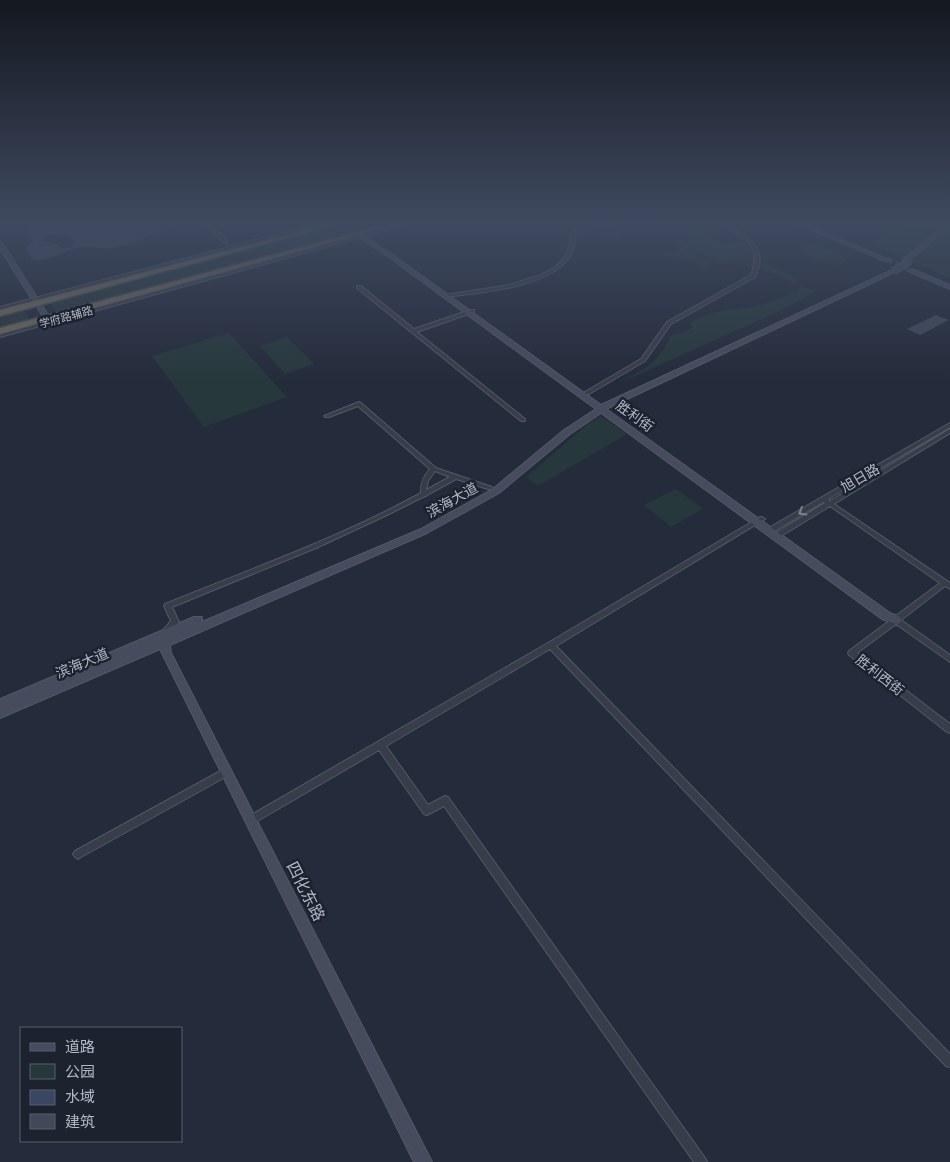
<svg xmlns="http://www.w3.org/2000/svg" width="950" height="1162" viewBox="0 0 950 1162" font-family="'Asap Condensed','Noto Sans SC',sans-serif">
  <style>
    .green { fill: #27383c }
    .water { fill: #3b4762; fill-rule: evenodd }
    .building { fill: #414959 }
    .lines { fill: none; stroke-linecap: round; stroke-linejoin: round }
    .secondary-tunnel { stroke: #39404f; stroke-width: 6; stroke-dasharray: 6 3; stroke-linecap: butt }
    .street-casing { stroke: #535865; stroke-width: 2 }
    .secondary-casing { stroke: #535865; stroke-width: 2 }
    .highway-casing { stroke: #434855; stroke-width: 3 }
    .street { fill: #383d4a; fill-rule: evenodd }
    .secondary { fill: #464c5d; fill-rule: evenodd }
    .highway { fill: #706855; fill-rule: evenodd }
    .secondary-bridge-casing { stroke: #535865; stroke-width: 8; stroke-linecap: butt }
    .secondary-bridge { stroke: #464c5d; stroke-width: 6 }
    .oneway { stroke: #7c818e }
    .labels { text-anchor: middle; dominant-baseline: central; stroke-width: 5; stroke-linejoin: round; paint-order: stroke }
    .far-street-label { font-size: 11px; fill: #b3b8c6; stroke: #1d222f }
    .street-label { font-size: 14px; fill: #b3b8c6; stroke: #1d222f }
    .near-street-label { font-size: 16px; fill: #b3b8c6; stroke: #1d222f }
  </style>
  <rect width="100%" height="100%" fill="#242b3a"/>
  <path class="green" d="M599,220H606L625,229L619,235L620,239L581,230Z
    M612,220H652L653,225L626,228Z
    M913,220H950V278L869,243Z
    M334,226L346,234L59,313L50,302Z
    M694,229L726,245L744,240L751,248L753,256L747,255L798,279L794,283L779,275L754,267L716,262L695,250L674,244L675,241H681L704,250L686,242L688,237L685,231Z
    M811,245C822,246 840,251 847,260C837,271 810,260 802,251L803,247Z
    M682,248L692,251L711,262L705,268L697,265L699,262L655,254L672,252Z
    M799,286L816,291L784,309L615,385C642,370 658,365 671,335L684,333L692,327L691,322C715,309 726,311 752,307C768,304 782,298 797,291Z
    M23,309L31,320L0,329V315Z
    M229,333L287,397L204,427L152,356Z
    M287,337L314,364L285,374L260,346Z
    M601,416L627,434L538,486L526,477L589,423Z
    M676,489L703,509L671,527L644,505Z"/>
  <path class="water" d="M20,220H183C174,228 125,247 111,248C101,249 90,246 80,247C63,250 51,263 32,259L26,248L34,240L26,238L30,234L23,233L33,225L20,223ZM58,234L72,238L75,243L72,246L63,249L56,244L42,241L47,236Z"/>
  <path class="building" d="M936,315L949,320L920,335L907,329Z"/>
  <g class="lines">
    <path class="secondary-tunnel" d="M887,260L912,271"/>
    <g class="street-casing">
      <path id="street" d="M201,220H205L232,246L333,220H338L0,309V307L229,247Z
        M419,220H424L0,337V335Z
        M586,220H594C588,222 580,227 576,234C575,235 575,239 575,241C574,247 572,254 568,259C546,288 479,293 445,297L443,296L445,295L509,285L541,275L554,268L564,258L569,247L571,234Z
        M709,220C726,218 754,237 759,254C761,262 758,270 755,277L671,324L645,361L589,394H585V392L641,359L667,322L751,275C765,238 734,233 709,220Z
        M357,286H361L414,329L470,310H474V312L417,332L525,419V421H521L357,288Z
        M359,402L361,403L436,468L492,487L493,488L492,489H488L456,479L427,495L426,496L423,497L387,515L316,548L172,607L179,622L168,635H162L161,633L171,621L164,606L165,604C251,569 339,538 421,493C420,483 424,476 430,469L358,406L329,417H325L324,416ZM435,471L450,477L426,490L428,481Z
        M950,423V427L828,499L830,501L950,429V433L834,504L950,583V589L945,586L901,620L950,655V662L896,624L857,653L950,724V733L947,732L849,655L848,653L849,651L940,583L830,506L778,538H774L773,536L774,534L825,503L823,502L771,533H767L766,531L767,529Z
        M760,517H762L765,519L556,646L950,1054V1067L946,1066L550,649L386,746L428,805L445,796L448,797L705,1158L707,1162H694L444,806L427,815L424,814L379,750L254,823L251,824L248,823L247,820L248,817L548,643Z
        M226,768L229,769L230,772L229,775L81,857L78,859L75,857L73,854L75,851Z"/>
    </g>
    <g class="secondary-casing">
      <path id="secondary" d="M787,220H794L890,260L885,261Z
        M950,222V227L907,261H903V259Z
        M355,233H359L390,253L601,405L892,270L897,271L606,409L890,613L900,617L901,620L900,623L896,624L882,619L601,413L570,434L499,493L427,533L170,645L171,653L432,1162H414L160,649L0,718V699L194,617H202V622L421,529L493,489L564,430L596,409L386,255L355,235Z
        M0,242L3,244L50,318L49,319L44,318L0,249Z
        M912,269L950,285V289L910,272L909,271Z"/>
    </g>
    <g class="highway-casing">
      <path id="highway" d="M344,220H354L0,316V310Z
        M403,220H412L0,334V328Z"/>
    </g>
    <use href="#street" class="street"/>
    <use href="#secondary" class="secondary"/>
    <use href="#highway" class="highway"/>
    <g class="secondary-bridge-casing">
      <path id="secondary-bridge" d="M894,271L910,261"/>
    </g>
    <use href="#secondary-bridge" class="secondary-bridge"/>
  </g>
  <defs><path id="oneway-chevron" d="M-2-3.5L2.5 0L-2 3.5" fill="none" stroke-width="1.6" stroke-linecap="round" stroke-linejoin="round" transform="scale(1.25)"/></defs>
  <use class="oneway" href="#oneway-chevron" transform="translate(802 512) rotate(149)"/>
  <linearGradient id="sky" x2="0" y2="1"><stop stop-color="#141820"/><stop offset="0.58" stop-color="#3f4a60"/><stop offset="1" stop-color="#3f4a60" stop-opacity="0"/></linearGradient>
  <rect width="950" height="382" fill="url(#sky)"/>
  <g class="labels">
    <g class="far-street-label">
      <text transform="translate(66 317) rotate(-15)">学府路辅路</text>
    </g>
    <g class="street-label">
      <text transform="translate(635 416) rotate(36)">胜利街</text>
      <text transform="translate(860 478) rotate(-30)">旭日路</text>
      <text transform="translate(452 500) rotate(-29)">滨海大道</text>
      <text transform="translate(82 663) rotate(-23)">滨海大道</text>
      <text transform="translate(880 675) rotate(38)">胜利西街</text>
    </g>
    <g class="near-street-label">
      <text transform="translate(306 891) rotate(63)">四化东路</text>
    </g>
  </g>
  <rect x="20" y="1027" width="162" height="115" fill="#1d222f" stroke="#595e6b"/>
  <rect x="30" y="1043" width="25" height="8" fill="#464c5d" stroke="#595e6b"/>
  <text x="65" y="1052" font-size="15" fill="#b3b8c6">道路</text>
  <rect x="30" y="1064" width="25" height="15" fill="#27383c" stroke="#595e6b"/>
  <text x="65" y="1077" font-size="15" fill="#b3b8c6">公园</text>
  <rect x="30" y="1090" width="25" height="15" fill="#3b4762" stroke="#595e6b"/>
  <text x="65" y="1102" font-size="15" fill="#b3b8c6">水域</text>
  <rect x="30" y="1114" width="25" height="15" fill="#414959" stroke="#595e6b"/>
  <text x="65" y="1127" font-size="15" fill="#b3b8c6">建筑</text>
</svg>
